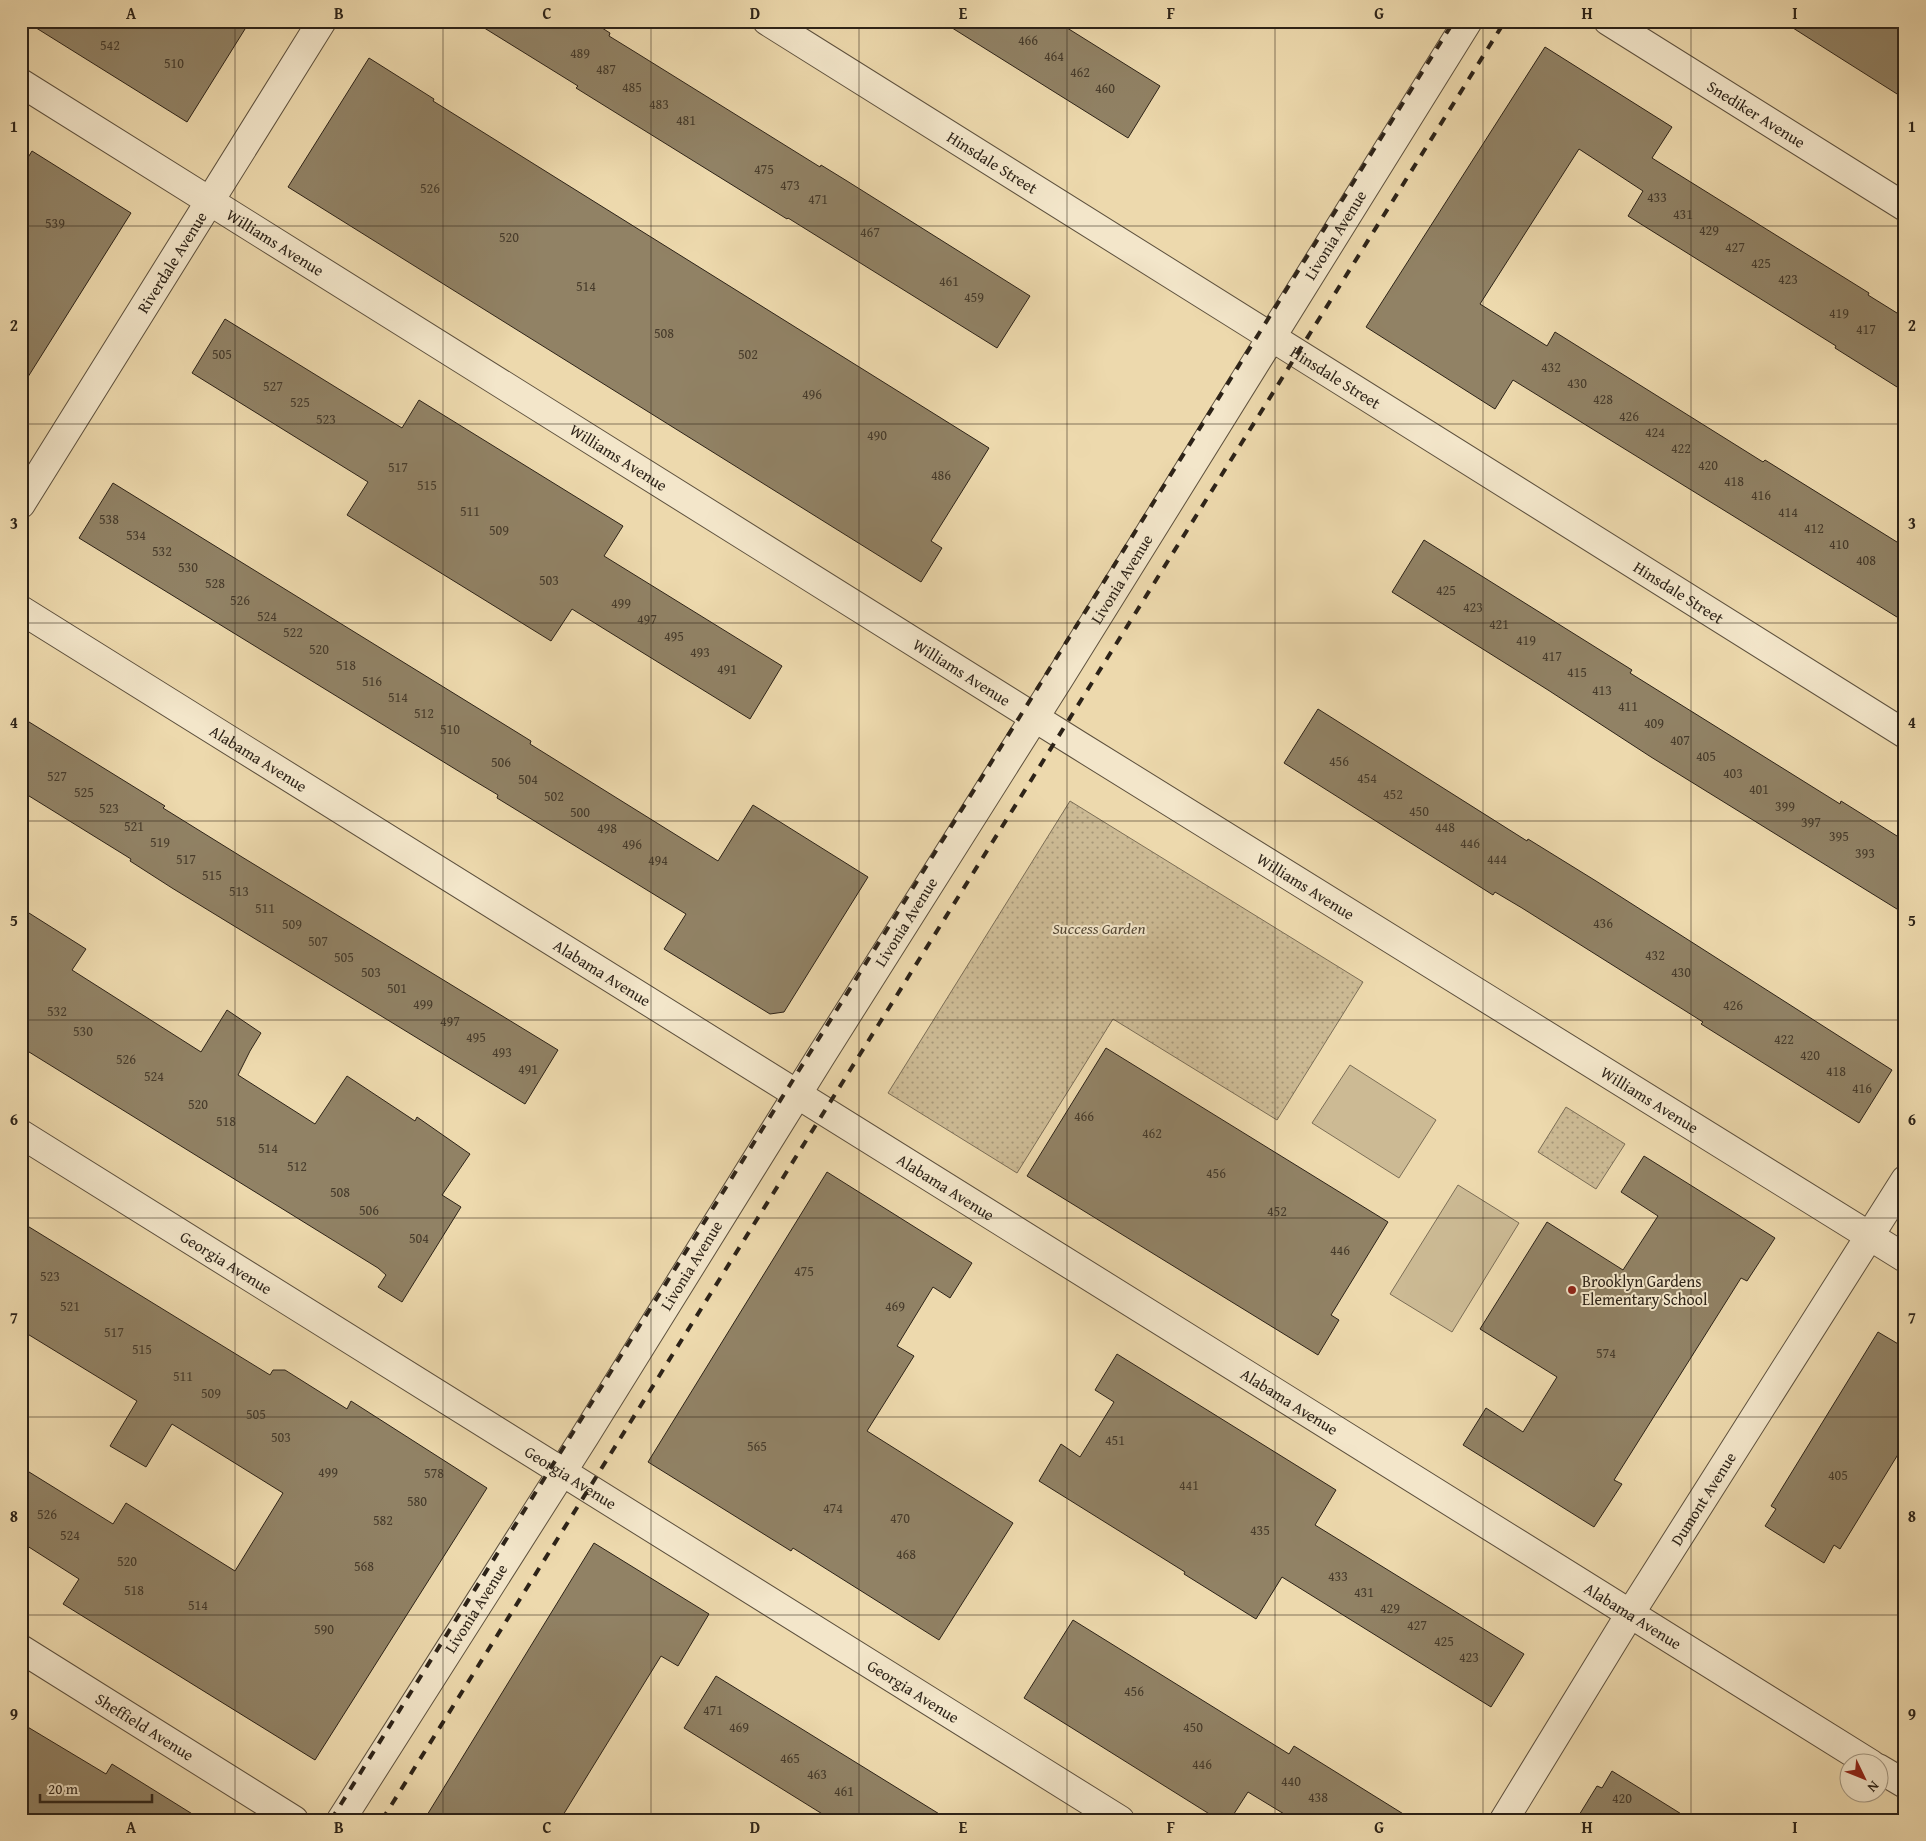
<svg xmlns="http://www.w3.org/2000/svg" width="1926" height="1841" viewBox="0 0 1926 1841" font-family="'Gentium Book Plus',serif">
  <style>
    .park { fill: url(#park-dots); stroke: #7c6e56 }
    .garden { fill: #ccba94; stroke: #7c6e56 }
    .building { fill: #918265; stroke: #2d2318 }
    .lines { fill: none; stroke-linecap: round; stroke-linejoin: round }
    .minor-casing { stroke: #5d503d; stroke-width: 30 }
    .minor { stroke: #f3e6ca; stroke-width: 28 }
    .rail { stroke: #2d2318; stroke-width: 4; stroke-dasharray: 9 9; stroke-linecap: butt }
    .grid { fill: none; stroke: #2d2318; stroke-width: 1; stroke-opacity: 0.55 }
    .poi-dot { fill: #8f2418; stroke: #f3e6ca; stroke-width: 2 }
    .labels { text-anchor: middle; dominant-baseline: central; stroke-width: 4; stroke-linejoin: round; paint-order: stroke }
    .number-label { font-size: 14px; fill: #463b2b }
    .street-label { font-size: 16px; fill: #2d2318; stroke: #f3e6ca }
    .park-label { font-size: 16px; font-style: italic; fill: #554937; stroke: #f3e6ca }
    .poi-label { font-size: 16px; fill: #2d2318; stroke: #f3e6ca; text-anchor: start }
    .neatline { fill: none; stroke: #2d2318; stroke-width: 2 }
    .grid-label { font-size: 16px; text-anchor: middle; font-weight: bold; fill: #2d2318 }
  </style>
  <defs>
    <pattern id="park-dots" width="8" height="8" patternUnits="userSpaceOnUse" patternTransform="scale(1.25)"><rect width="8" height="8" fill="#ccba94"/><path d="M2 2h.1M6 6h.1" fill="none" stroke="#a69778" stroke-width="1.8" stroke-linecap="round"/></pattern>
  </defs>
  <rect width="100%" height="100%" fill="#edd9ad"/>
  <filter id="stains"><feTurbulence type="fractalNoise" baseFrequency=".004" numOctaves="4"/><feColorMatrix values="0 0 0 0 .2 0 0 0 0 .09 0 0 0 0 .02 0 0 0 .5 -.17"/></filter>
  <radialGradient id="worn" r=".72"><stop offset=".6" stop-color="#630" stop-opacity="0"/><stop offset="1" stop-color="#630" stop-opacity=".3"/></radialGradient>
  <path class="park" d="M1070,801L1363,982L1277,1120L1113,1019L1017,1173L888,1093Z
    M1566,1107L1625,1144L1596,1189L1538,1152Z"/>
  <path class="garden" d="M1350,1065L1436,1120L1399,1178L1312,1123Z
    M1458,1185L1519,1223L1452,1332L1390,1294Z"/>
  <path class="building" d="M25,21H250L187,122Z
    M473,21H591L610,33L609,36L635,52L820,167L821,165L847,181L1030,296L997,348L788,218L787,219L576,88L578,86Z
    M941,21H1056L1160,86L1128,138Z
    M1782,21H1905V99L1837,56Z
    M1545,47L1672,127L1652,158L1869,293L1868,295L1905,318V392L1835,348L1836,346L1628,216L1643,191L1579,149L1480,304L1547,346L1555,332L1763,462L1765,460L1905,547V622L1513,380L1495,409L1366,327Z
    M369,58L434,99L433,101L989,448L931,541L942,548L921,582L288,187Z
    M32,151L131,213L21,388V169Z
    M225,319L402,428L419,400L623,526L604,556L782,666L750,719L572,609L551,641L347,515L368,482L192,373Z
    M113,483L531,741L530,744L718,861L753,805L868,877L784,1012L770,1014L664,949L686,914L497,798L498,795L473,780L79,538Z
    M1424,540L1632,670L1630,673L1840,804L1841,801L1905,841V914L1651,757L1548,690L1392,592Z
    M1318,709L1527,841L1528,839L1596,881L1892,1070L1859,1123L1701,1024L1703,1022L1522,908L1495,892L1493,895L1284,763Z
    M21,717L165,806L163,808L242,857L558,1050L525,1104L172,888L130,861L131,859L21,791Z
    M21,908L86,949L72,970L201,1052L227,1010L261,1033L250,1051L238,1075L315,1124L347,1076L415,1121L417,1117L470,1154L442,1195L461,1207L402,1302L378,1287L386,1275L378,1268L21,1047Z
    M1106,1048L1388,1222L1331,1315L1339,1320L1318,1355L1027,1176Z
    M1644,1156L1775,1238L1747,1281L1741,1278L1614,1480L1622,1484L1594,1527L1463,1445L1486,1408L1523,1432L1557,1377L1480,1329L1547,1222L1623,1270L1658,1216L1621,1192Z
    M827,1172L972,1263L950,1298L933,1287L897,1346L914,1356L867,1431L1013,1523L939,1640L793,1548L791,1551L648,1462Z
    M21,1222L270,1375L273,1370H285L347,1409L351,1401L487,1488L315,1760L63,1604L79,1579L21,1542V1467L113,1524L126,1503L235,1571L283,1493L172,1424L146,1467L110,1446L137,1401L21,1330Z
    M1878,1332L1905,1348V1443L1840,1549L1834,1545L1824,1563L1765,1526L1776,1509L1771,1506Z
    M1117,1354L1336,1490L1315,1525L1524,1654L1491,1707L1282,1577L1256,1619L1184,1574L1185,1572L1039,1481L1061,1444L1080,1457L1114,1402L1095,1390Z
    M594,1543L709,1614L678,1666L661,1656L560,1820H424Z
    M1073,1620L1289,1754L1294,1746L1413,1820H1294L1248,1792L1230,1820H1219L1024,1698Z
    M716,1676L873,1773L949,1820H832L684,1728Z
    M21,1723L106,1774L112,1764L202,1820H21Z
    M1612,1771L1691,1820H1576L1597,1786L1602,1788Z"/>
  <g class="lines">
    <g class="minor-casing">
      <g id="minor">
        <path id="s1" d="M767,21L1905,734"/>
        <path id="s2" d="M1608,21L1905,207"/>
        <path id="s3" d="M21,83L1080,746L1905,1258"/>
        <path id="s4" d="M21,504L322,21"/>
        <path id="s5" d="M21,610L1871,1764"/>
        <path id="s6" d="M21,1134L1120,1820"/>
        <path id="s7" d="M21,1649L294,1820"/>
        <path d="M1878,1768L1905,1784"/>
        <path id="s8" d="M341,1820L585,1436L821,1056L1059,679L1468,21"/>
        <path id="s9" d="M1504,1820L1630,1614L1905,1180"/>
      </g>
    </g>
    <use href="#minor" class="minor"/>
    <path class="rail" d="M331,1820L1454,21
      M382,1820L1505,21"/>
  </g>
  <path class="grid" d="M235,21V1820M443,21V1820M651,21V1820M859,21V1820M1067,21V1820M1275,21V1820M1483,21V1820M1691,21V1820M21,226H1905M21,424H1905M21,623H1905M21,821H1905M21,1020H1905M21,1218H1905M21,1417H1905M21,1615H1905"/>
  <circle class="poi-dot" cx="1572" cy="1290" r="5"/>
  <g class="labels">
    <g class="number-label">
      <text x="1028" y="40">466</text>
      <text x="110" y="45">542</text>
      <text x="580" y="53">489</text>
      <text x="1054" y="56">464</text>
      <text x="174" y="63">510</text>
      <text x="606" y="69">487</text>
      <text x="1080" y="72">462</text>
      <text x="632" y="87">485</text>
      <text x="1105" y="88">460</text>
      <text x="659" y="104">483</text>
      <text x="686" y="120">481</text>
      <text x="764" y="169">475</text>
      <text x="790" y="185">473</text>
      <text x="430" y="188">526</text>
      <text x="1657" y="197">433</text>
      <text x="818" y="199">471</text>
      <text x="1683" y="214">431</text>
      <text x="55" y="223">539</text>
      <text x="1709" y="230">429</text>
      <text x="870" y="232">467</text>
      <text x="509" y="237">520</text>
      <text x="1735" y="247">427</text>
      <text x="1761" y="263">425</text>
      <text x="1788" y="279">423</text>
      <text x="949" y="281">461</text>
      <text x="586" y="286">514</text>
      <text x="974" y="297">459</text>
      <text x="1839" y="313">419</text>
      <text x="1866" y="329">417</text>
      <text x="664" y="333">508</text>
      <text x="222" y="354">505</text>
      <text x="748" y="354">502</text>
      <text x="1551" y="367">432</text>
      <text x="1577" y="383">430</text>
      <text x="273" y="386">527</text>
      <text x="812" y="394">496</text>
      <text x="1603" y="399">428</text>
      <text x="300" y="402">525</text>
      <text x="1629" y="416">426</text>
      <text x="326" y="419">523</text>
      <text x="1655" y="432">424</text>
      <text x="877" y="435">490</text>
      <text x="1681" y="448">422</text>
      <text x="1708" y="465">420</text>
      <text x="398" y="467">517</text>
      <text x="941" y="475">486</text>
      <text x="1734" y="481">418</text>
      <text x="427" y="485">515</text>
      <text x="1761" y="495">416</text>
      <text x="470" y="511">511</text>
      <text x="1788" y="512">414</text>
      <text x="109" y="519">538</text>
      <text x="1814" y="528">412</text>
      <text x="499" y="530">509</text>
      <text x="136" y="535">534</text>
      <text x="1839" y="544">410</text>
      <text x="162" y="551">532</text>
      <text x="1866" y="560">408</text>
      <text x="188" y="567">530</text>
      <text x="549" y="580">503</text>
      <text x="215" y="583">528</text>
      <text x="1446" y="590">425</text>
      <text x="240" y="600">526</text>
      <text x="621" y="603">499</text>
      <text x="1473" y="607">423</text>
      <text x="267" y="616">524</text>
      <text x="647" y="619">497</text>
      <text x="1499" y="624">421</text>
      <text x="293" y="632">522</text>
      <text x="674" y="636">495</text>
      <text x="1526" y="640">419</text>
      <text x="319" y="649">520</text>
      <text x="700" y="652">493</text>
      <text x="1552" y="656">417</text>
      <text x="346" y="665">518</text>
      <text x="727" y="669">491</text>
      <text x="1577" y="672">415</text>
      <text x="372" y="681">516</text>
      <text x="1602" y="690">413</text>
      <text x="398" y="697">514</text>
      <text x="1628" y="706">411</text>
      <text x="424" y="713">512</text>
      <text x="1654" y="723">409</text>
      <text x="450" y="729">510</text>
      <text x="1680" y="740">407</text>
      <text x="1706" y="756">405</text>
      <text x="1339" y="761">456</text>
      <text x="501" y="762">506</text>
      <text x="1733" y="773">403</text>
      <text x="57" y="776">527</text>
      <text x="1367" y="778">454</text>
      <text x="528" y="779">504</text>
      <text x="1759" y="789">401</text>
      <text x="84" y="792">525</text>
      <text x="1393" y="794">452</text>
      <text x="554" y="796">502</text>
      <text x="1785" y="806">399</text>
      <text x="109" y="808">523</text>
      <text x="1419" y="811">450</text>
      <text x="580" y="812">500</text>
      <text x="1811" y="822">397</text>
      <text x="134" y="826">521</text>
      <text x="1445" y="827">448</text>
      <text x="607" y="828">498</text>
      <text x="1839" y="836">395</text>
      <text x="160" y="842">519</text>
      <text x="1470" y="843">446</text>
      <text x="632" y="844">496</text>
      <text x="1865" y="853">393</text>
      <text x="186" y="859">517</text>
      <text x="1497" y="859">444</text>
      <text x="658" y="860">494</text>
      <text x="212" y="875">515</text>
      <text x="239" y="891">513</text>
      <text x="265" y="908">511</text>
      <text x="1603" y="923">436</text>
      <text x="292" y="924">509</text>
      <text x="318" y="941">507</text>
      <text x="1655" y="955">432</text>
      <text x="344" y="957">505</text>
      <text x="371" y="972">503</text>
      <text x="1681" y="972">430</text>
      <text x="397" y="988">501</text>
      <text x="423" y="1004">499</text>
      <text x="1733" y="1005">426</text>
      <text x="57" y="1011">532</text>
      <text x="450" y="1021">497</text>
      <text x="83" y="1031">530</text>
      <text x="476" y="1037">495</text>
      <text x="1784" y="1039">422</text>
      <text x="502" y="1052">493</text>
      <text x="1810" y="1055">420</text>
      <text x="126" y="1059">526</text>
      <text x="528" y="1069">491</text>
      <text x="1836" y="1071">418</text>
      <text x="154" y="1076">524</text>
      <text x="1862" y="1088">416</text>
      <text x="198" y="1104">520</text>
      <text x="1084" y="1116">466</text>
      <text x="226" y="1121">518</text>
      <text x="1152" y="1133">462</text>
      <text x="268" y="1148">514</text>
      <text x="297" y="1166">512</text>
      <text x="1216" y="1173">456</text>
      <text x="340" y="1192">508</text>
      <text x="369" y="1210">506</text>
      <text x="1277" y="1211">452</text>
      <text x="419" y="1238">504</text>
      <text x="1340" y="1250">446</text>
      <text x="804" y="1271">475</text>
      <text x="50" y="1276">523</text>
      <text x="70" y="1306">521</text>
      <text x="895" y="1306">469</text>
      <text x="114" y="1332">517</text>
      <text x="142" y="1349">515</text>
      <text x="1606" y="1353">574</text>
      <text x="183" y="1376">511</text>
      <text x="211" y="1393">509</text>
      <text x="256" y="1414">505</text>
      <text x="281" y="1437">503</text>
      <text x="1115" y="1440">451</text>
      <text x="757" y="1446">565</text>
      <text x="328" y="1472">499</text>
      <text x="434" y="1473">578</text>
      <text x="1838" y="1475">405</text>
      <text x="1189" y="1485">441</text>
      <text x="417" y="1501">580</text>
      <text x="833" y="1508">474</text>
      <text x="47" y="1514">526</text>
      <text x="900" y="1518">470</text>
      <text x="383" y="1520">582</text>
      <text x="1260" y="1530">435</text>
      <text x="70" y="1535">524</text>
      <text x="906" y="1554">468</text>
      <text x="127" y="1561">520</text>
      <text x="364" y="1566">568</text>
      <text x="1338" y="1576">433</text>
      <text x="134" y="1590">518</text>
      <text x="1364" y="1592">431</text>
      <text x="198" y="1605">514</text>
      <text x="1390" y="1608">429</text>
      <text x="1417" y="1625">427</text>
      <text x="324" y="1629">590</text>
      <text x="1444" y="1641">425</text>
      <text x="1469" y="1657">423</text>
      <text x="1134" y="1691">456</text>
      <text x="713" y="1710">471</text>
      <text x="739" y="1727">469</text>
      <text x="1193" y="1727">450</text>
      <text x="790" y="1758">465</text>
      <text x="1202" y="1764">446</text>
      <text x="817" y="1774">463</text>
      <text x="1291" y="1781">440</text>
      <text x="844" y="1791">461</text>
      <text x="1318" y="1797">438</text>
      <text x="1622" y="1798">420</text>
    </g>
    <g class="street-label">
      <text stroke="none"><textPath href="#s2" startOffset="175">Snediker Avenue</textPath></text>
      <text stroke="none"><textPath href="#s1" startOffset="266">Hinsdale Street</textPath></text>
      <text stroke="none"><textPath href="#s8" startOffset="1871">Livonia Avenue</textPath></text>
      <text stroke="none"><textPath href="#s3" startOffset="300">Williams Avenue</textPath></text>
      <text stroke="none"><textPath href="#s4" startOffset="285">Riverdale Avenue</textPath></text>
      <text stroke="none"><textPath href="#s1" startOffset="671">Hinsdale Street</textPath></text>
      <text stroke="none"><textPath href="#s3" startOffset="705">Williams Avenue</textPath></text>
      <text stroke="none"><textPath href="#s8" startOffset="1466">Livonia Avenue</textPath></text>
      <text stroke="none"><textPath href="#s1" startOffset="1076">Hinsdale Street</textPath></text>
      <text stroke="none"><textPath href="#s3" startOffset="1110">Williams Avenue</textPath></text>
      <text stroke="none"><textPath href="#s5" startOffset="280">Alabama Avenue</textPath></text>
      <text stroke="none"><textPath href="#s3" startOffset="1515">Williams Avenue</textPath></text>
      <text stroke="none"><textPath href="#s8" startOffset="1061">Livonia Avenue</textPath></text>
      <text stroke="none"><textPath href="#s5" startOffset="685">Alabama Avenue</textPath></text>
      <text stroke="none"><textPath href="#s3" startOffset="1920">Williams Avenue</textPath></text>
      <text stroke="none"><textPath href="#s5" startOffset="1090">Alabama Avenue</textPath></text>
      <text stroke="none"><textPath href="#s6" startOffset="242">Georgia Avenue</textPath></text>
      <text stroke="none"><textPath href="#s8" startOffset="656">Livonia Avenue</textPath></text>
      <text stroke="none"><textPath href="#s5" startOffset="1495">Alabama Avenue</textPath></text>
      <text stroke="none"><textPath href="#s6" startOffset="648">Georgia Avenue</textPath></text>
      <text stroke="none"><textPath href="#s9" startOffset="378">Dumont Avenue</textPath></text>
      <text stroke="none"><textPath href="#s8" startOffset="251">Livonia Avenue</textPath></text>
      <text stroke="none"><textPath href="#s5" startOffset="1900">Alabama Avenue</textPath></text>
      <text stroke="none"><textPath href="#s6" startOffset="1052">Georgia Avenue</textPath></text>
      <text stroke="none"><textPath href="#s7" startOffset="146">Sheffield Avenue</textPath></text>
    </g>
    <g class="park-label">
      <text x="1099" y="928">Success Garden</text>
    </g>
    <g class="poi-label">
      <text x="1582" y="1281">Brooklyn Gardens<tspan x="1582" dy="18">Elementary School</tspan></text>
    </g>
  </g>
  <rect width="1926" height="1841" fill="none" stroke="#edd9ad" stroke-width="55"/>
  <g transform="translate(1864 1778) rotate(133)"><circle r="24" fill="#f3e6ca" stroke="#a49883"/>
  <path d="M0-4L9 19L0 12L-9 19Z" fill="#8f2418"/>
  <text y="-8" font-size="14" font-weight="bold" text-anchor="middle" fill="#2d2318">N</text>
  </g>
  <path d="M40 1794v8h112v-8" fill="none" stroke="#2d2318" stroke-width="2.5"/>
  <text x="48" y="1794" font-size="15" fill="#2d2318" stroke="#f3e6ca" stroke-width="4" paint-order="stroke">20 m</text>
  <rect x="28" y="28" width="1870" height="1786" class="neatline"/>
  <g class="grid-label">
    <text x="131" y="19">A</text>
    <text x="339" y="19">B</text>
    <text x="547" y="19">C</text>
    <text x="755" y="19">D</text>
    <text x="963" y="19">E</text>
    <text x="1171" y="19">F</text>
    <text x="1379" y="19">G</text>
    <text x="1587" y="19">H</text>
    <text x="1795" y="19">I</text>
    <text x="14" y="132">1</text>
    <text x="1912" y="132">1</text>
    <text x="14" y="331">2</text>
    <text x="1912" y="331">2</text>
    <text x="14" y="529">3</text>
    <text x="1912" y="529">3</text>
    <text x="14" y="728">4</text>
    <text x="1912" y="728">4</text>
    <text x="14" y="926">5</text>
    <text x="1912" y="926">5</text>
    <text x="14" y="1125">6</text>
    <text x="1912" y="1125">6</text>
    <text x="14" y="1323">7</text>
    <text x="1912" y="1323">7</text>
    <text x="14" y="1522">8</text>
    <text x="1912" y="1522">8</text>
    <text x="14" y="1720">9</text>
    <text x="1912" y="1720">9</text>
    <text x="131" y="1833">A</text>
    <text x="339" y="1833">B</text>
    <text x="547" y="1833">C</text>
    <text x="755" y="1833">D</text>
    <text x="963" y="1833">E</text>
    <text x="1171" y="1833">F</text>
    <text x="1379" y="1833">G</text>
    <text x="1587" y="1833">H</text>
    <text x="1795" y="1833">I</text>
  </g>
  <rect width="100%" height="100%" filter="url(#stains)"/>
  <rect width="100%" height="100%" fill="url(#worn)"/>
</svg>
